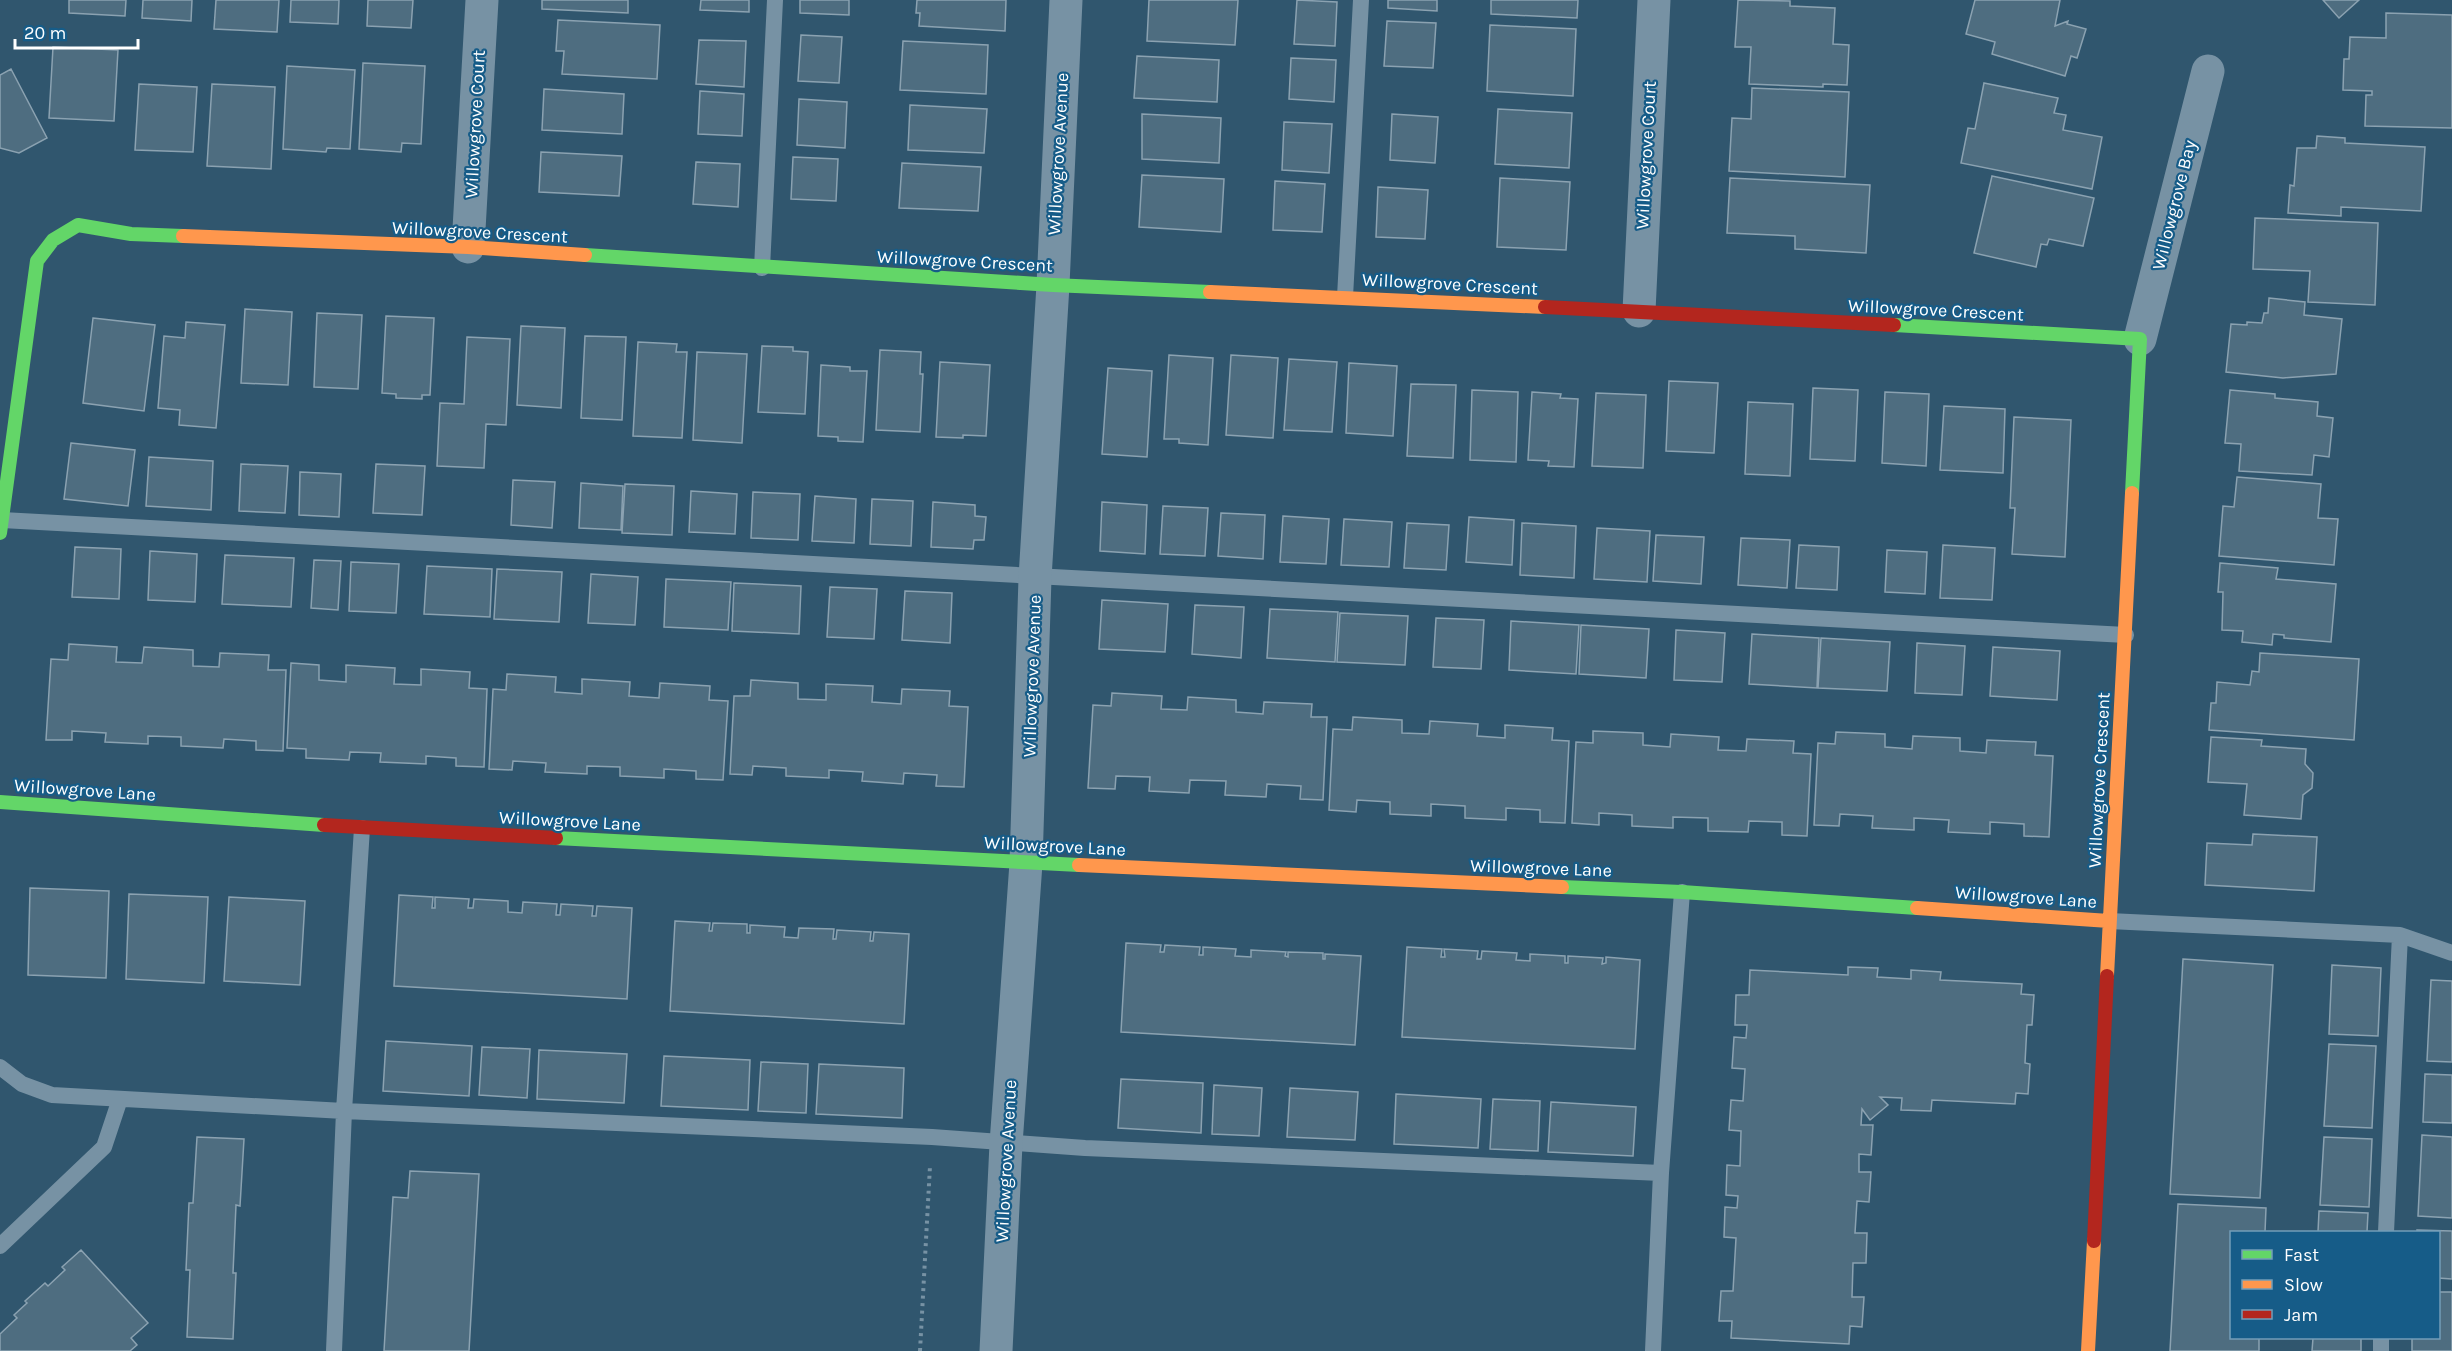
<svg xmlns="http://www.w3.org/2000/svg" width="2452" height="1351" viewBox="0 0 2452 1351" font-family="Karla,sans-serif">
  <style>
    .building { fill: #4e6d80; stroke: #8ba2b1; stroke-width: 1.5 }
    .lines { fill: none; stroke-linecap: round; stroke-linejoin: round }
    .path { stroke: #7792a4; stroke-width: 4; stroke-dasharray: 3 4.5; stroke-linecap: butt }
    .lane { stroke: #7792a4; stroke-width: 16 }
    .street { stroke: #7792a4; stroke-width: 33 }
    .fast { stroke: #63d668; stroke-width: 14 }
    .slow { stroke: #ff974d; stroke-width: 14 }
    .jam { stroke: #b3261e; stroke-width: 14 }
    .labels { text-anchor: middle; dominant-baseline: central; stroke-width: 4.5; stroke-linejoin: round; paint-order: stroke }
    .street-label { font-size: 18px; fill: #fff; stroke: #165c88 }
  </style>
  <rect width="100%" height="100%" fill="#30566e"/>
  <path class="building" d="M69,0H126L125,16L69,13Z
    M143,0H192L191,21L142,18Z
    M216,0H279L277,32L214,29Z
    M291,0H339L338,24L290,22Z
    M368,0H413L411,28L367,26Z
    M542,0H628V13L542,9Z
    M701,0H749V12L700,10Z
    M800,0H849V15L800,13Z
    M917,0H1006L1005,31L919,26L920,13H916Z
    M1149,0H1238L1235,45L1147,41Z
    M1297,0L1337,2L1335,46L1294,44Z
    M1388,0H1437V11L1388,8Z
    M1491,0H1578L1577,18L1491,14Z
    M1738,0L1790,1V6L1835,8L1833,44L1849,45L1847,85L1823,84V87L1749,84L1751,47H1735Z
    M1975,0H2060L2055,26L2068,21L2067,24L2086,29L2077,58L2071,56L2065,76L1992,54L1995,42L1966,34Z
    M2323,0H2359L2339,18Z
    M2386,13L2452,15V128L2365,126L2366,95H2372V91L2343,90L2344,59H2349L2350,37L2386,38Z
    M558,20L660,25L657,79L562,74L564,51H556Z
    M1387,21L1436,23L1433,68L1384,66Z
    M1490,25L1576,29L1573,96L1487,91Z
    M801,35L842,37L839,83L798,81Z
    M699,40L746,41L744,87L696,84Z
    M903,41L988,45L986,94L900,90Z
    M53,47L118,50L114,121L49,118Z
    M1137,56L1219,60L1217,102L1134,98Z
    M1291,58L1336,60L1334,102L1289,99Z
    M363,63L425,66L421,144L402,143L401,152L359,149Z
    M287,66L355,70L350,149L327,148L326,152L283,149Z
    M11,69L47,138L19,153L0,148V75Z
    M1984,83L2058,98L2054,113L2066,115L2063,130L2102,137L2092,189L1961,163L1968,128L1975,129Z
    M139,84L197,87L193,152L135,150Z
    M212,84L275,87L271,169L207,166Z
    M1752,88L1849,92L1845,177L1729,171L1732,118L1751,119Z
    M544,89L624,94L622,134L542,130Z
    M700,91L744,94L742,136L698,134Z
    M799,99L847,102L845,148L797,145Z
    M910,105L987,109L984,153L908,150Z
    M1498,109L1572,113L1569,168L1495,164Z
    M1142,114L1221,118L1219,163L1142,159Z
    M1392,114L1438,117L1435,163L1390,160Z
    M1284,122L1332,124L1329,173L1282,170Z
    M2317,136L2345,138V143L2425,147L2421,211L2341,207V216L2288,213L2290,185L2294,186L2297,148H2316Z
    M541,152L622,156L619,196L539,192Z
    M793,157L838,159L836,201L791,199Z
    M696,162L740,164L738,207L693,204Z
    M902,163L981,167L978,211L899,208Z
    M1142,175L1224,179L1221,232L1139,227Z
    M1992,176L2094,198L2083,246L2049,239L2047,245L2041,244L2036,267L1974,253Z
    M1500,178L1570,182L1566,250L1497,247Z
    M1730,178L1870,185L1866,253L1795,249V236L1727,233Z
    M1275,181L1325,184L1322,232L1273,230Z
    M1378,187L1428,190L1425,239L1376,237Z
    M2255,218L2378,223L2375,305L2308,302L2310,271L2253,269Z
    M2269,298L2305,302L2304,315L2342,319L2336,374L2283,378L2226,372L2231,324L2247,325V322L2262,323L2264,313H2268Z
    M245,309L292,312L288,385L241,383Z
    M317,313L362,315L358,389L314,387Z
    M386,316L434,318L430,395H422V399L396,398V394L382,393Z
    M93,318L155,325L144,411L83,403Z
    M186,322L225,325L216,428L179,425L180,410L158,408L164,336L185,338Z
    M521,326L565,328L561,408L517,405Z
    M585,336L626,337L622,420L581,418Z
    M467,337L510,339L506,425L486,424L484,468L437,466L440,403L464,404Z
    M638,342L677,344L676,352H687L682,438L633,436Z
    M762,346L793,347V351L808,352L805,414L758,412Z
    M880,350L921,352L920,374H923L920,432L876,430Z
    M697,352L747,354L742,443L693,440Z
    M1169,355L1213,358L1208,445L1179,443V439H1164Z
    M1231,355L1278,358L1273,438L1226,435Z
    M1289,359L1337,362L1332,432L1284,430Z
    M940,362L990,365L986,436L963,435V438L936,437Z
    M1349,363L1397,366L1393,436L1346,433Z
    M821,365L850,367V371H867L863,442L838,441V437L818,436Z
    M1108,368L1152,371L1147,457L1102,454Z
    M1669,381L1718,383L1714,453L1666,451Z
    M1411,384L1456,385L1453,458L1407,456Z
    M1813,388L1858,390L1855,461L1810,459Z
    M1472,390L1518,392L1516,462L1470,460Z
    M2230,390L2275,394V398L2318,402L2317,416L2333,418L2329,457L2314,455L2312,475L2239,471L2241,444L2225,443Z
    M1532,392L1561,394L1560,398L1578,399L1574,467L1548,466L1549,461L1528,460Z
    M1885,392L1929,394L1926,466L1882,463Z
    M1596,393L1646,395L1643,468L1592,466Z
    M1748,402L1793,404L1790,476L1745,474Z
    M1944,406L2005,409L2003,473L1940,470Z
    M2014,417L2071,420L2065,557L2012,554L2015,508H2010Z
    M71,443L135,450L128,506L64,499Z
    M149,457L213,461L211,510L146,506Z
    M241,464L288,466L285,513L239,511Z
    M376,464L425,466L422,515L373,513Z
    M300,472L341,474L339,517L299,515Z
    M2237,477L2321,484L2318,518L2338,519L2334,565L2219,556L2223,506L2234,507Z
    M513,480L555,482L552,528L511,525Z
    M581,483L623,486L621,530L579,528Z
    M625,484L674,486L672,535L622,533Z
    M691,491L737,494L735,534L689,532Z
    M753,492L800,494L798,540L751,538Z
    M815,496L856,499L854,543L812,541Z
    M872,499L913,501L911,546L870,544Z
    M933,502L975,505V516L986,517L984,540H974L973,549L931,547Z
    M1102,502L1147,505L1145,554L1100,551Z
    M1163,506L1208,508L1205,556L1160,554Z
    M1221,513L1265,515L1263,559L1218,556Z
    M1283,516L1329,519L1326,564L1280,562Z
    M1469,517L1514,520L1512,565L1466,562Z
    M1344,519L1392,522L1389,567L1341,565Z
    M1407,523L1449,525L1446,570L1404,568Z
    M1522,523L1576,526L1574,578L1520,575Z
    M1597,528L1650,531L1647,582L1594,579Z
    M1656,535L1704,537L1701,584L1653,581Z
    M1741,538L1790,540L1787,588L1738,585Z
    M1799,545L1839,547L1837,590L1796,588Z
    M1943,545L1995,548L1992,600L1940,598Z
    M75,547L121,549L119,599L72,597Z
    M1887,550L1927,552L1925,594L1885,592Z
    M150,551L197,554L195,602L148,600Z
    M225,555L294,558L291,607L222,604Z
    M314,560L341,561L338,610L311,608Z
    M351,562L399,564L396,613L349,611Z
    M2220,563L2278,568L2276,579L2336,584L2331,642L2284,638V635L2273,634L2272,645L2242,642L2243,631L2222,630L2223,592H2218Z
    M427,566L492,569L490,617L424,614Z
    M497,569L562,572L559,622L494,619Z
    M591,574L638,577L635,625L588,623Z
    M666,579L731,582L728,630L664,627Z
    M734,583L801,586L799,634L732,631Z
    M830,587L877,589L874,639L827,637Z
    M905,591L952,593L950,643L902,640Z
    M1102,600L1168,604L1165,652L1099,649Z
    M1195,605L1244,607L1241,658L1192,654Z
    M1270,609L1338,612L1335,662L1267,658Z
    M1340,613L1408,616L1405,665L1337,662Z
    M1436,618L1484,620L1481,669L1433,667Z
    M1511,621L1579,625L1576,674L1509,670Z
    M1581,625L1649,629L1646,678L1579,674Z
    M1676,630L1725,633L1722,682L1674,680Z
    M1752,634L1819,638L1817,688L1749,684Z
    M1821,638L1890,642L1887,691L1818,688Z
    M1917,643L1965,646L1962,695L1915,693Z
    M69,644L117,647L116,662L142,663L144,647L193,650V666L219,667L220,653L269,655L268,670H286L283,751L256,750V741L224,739L223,748L181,746V737L148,736V744L105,742L106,733L72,731V740H46L51,659L68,660Z
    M1993,647L2060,651L2057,700L1990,696Z
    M2260,653L2359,659L2354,740L2209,730L2211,703H2216L2217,682L2250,685L2252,671L2259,672Z
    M291,663L319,665V680L346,682V665L395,668L394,684L421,685V669L470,672L469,688L487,689L484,767L456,766V758L426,756V764L380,762L381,753L350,752L349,760L306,758V749L287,748Z
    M507,674L556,677L555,692L582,694V679L630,682L629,696L659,698L660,683L710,686L709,700L728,701L723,780L696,779V771L664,769V778L620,776V767L587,766V774L545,772L546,763L513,761L512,770L489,769L493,689L506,690Z
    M751,680L798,683V699L826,700V684L873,686L872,702L901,704L902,689L950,691L949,706L968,707L964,787L936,786L937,775L904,773L903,784L862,781L863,772L829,770V778L786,776V768L753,766L752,775L730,774L734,696H750Z
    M1112,693L1162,696L1161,709L1187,710L1188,697L1236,700V712L1263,714L1264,702L1312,704L1311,717H1327L1323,800L1300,799L1301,786L1267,784L1266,797L1225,795L1226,781L1190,780L1189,793L1149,791L1150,777L1116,776L1115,789L1088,788L1093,705L1111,706Z
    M1353,717L1402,720V733L1429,734L1430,721L1478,724L1477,736L1505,738V725L1553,728L1552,740L1569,741L1565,823L1540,822V810L1506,808V820L1465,818V806L1431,804V816L1390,814V802L1357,800L1356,812L1329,810L1333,729L1352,730Z
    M1593,731L1643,733V745L1670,747L1671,734L1719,737L1718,750L1746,751L1747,739L1794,741L1793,753L1811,754L1807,836L1782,835V822L1749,821L1748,832L1708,831V818L1673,817V828L1632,826V815L1599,813V825L1572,823L1576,742L1593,743Z
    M1836,732L1885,734V747L1912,749L1913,736L1960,738V751L1986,753L1987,740L2036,742L2035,755L2053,756L2049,837L2024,836V824L1990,822V834L1948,832L1949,820L1914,818V830L1872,828L1873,816L1840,814L1839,826L1814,825L1818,743L1835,744Z
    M2211,737L2262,740L2261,746L2306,749L2305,764L2313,773L2312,788L2303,795L2301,819L2244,815L2247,784L2208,782Z
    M2253,834L2317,837L2314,891L2205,885L2207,843L2252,845Z
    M30,888L109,891L106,978L28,975Z
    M129,894L208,897L204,983L126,979Z
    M399,895L433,897L432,908H435V897L469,899L468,908H473L474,899L508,901V912L522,913L523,902L557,904L556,915H560L561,904L593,906L592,916H596L597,906L632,908L627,999L394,986Z
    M229,897L305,901L300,985L224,981Z
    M675,921L710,923L709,931H712L713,923L747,924V933H750V925L785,927L784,937L798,938L799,928L834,929L833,939H836L837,930L871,932L870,941H873L874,932L909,934L904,1024L670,1011Z
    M1126,943L1161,945L1160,952H1164L1165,945L1200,947L1199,955H1203V947L1236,949L1235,956L1251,957V950L1286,952L1285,956L1288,957V952L1323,953V959H1325V954L1361,956L1355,1045L1121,1032Z
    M1407,947L1442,949L1441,957H1445L1444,949L1478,951L1477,959H1481L1482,951L1517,953L1516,960L1530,961V954L1565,956V963H1568V956L1603,958L1602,964L1606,963V957L1640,960L1635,1049L1402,1037Z
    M2183,959L2273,965L2260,1198L2170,1194Z
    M2332,965L2381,968L2378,1036L2329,1034Z
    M1848,967L1878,968L1877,977L1911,979V970L1941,972L1940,980L2022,984L2021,994L2034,995L2032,1025H2027L2025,1063L2030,1064L2028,1094L2016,1093L2015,1104L1932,1100L1931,1111L1901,1110L1902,1098L1880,1097L1888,1105L1870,1120L1862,1109L1861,1125H1873L1871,1155L1859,1154V1172H1871L1869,1202L1857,1201L1855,1233H1867L1866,1263H1853L1852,1297H1864L1862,1327L1850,1326L1849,1344L1731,1338L1732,1321H1719L1721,1291H1733L1736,1238L1724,1237L1725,1207L1737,1208L1738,1196L1726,1195L1727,1165L1740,1166L1741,1131L1729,1130L1731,1100L1743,1101L1745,1069L1732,1068L1734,1037L1746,1038L1747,1025H1735L1736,995H1749L1750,970L1848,975Z
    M2431,980L2452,981V1062L2427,1061Z
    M386,1041L472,1046L469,1096L383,1091Z
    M2329,1044L2376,1046L2372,1128L2324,1126Z
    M482,1047L530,1049L527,1098L479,1095Z
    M539,1050L627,1054L624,1103L537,1099Z
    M664,1056L750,1060L748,1110L661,1106Z
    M761,1062L808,1064L806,1113L758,1111Z
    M819,1064L904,1068L902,1118L816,1114Z
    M2425,1074L2452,1075V1123L2423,1122Z
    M1121,1079L1203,1083L1201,1133L1118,1128Z
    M1214,1085L1262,1088L1259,1136L1212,1134Z
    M1290,1088L1358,1092L1355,1140L1287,1137Z
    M1396,1094L1481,1099L1478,1148L1394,1144Z
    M1493,1099L1540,1101L1538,1151L1490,1149Z
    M1551,1102L1636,1107L1633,1156L1548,1152Z
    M2422,1135L2452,1137V1218L2418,1216Z
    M197,1137L244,1139L240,1206L236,1205L233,1273H236L233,1339L187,1337L190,1270H186L189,1203H193Z
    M2324,1137L2372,1139L2369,1207L2320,1205Z
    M410,1171L479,1174L469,1351H384L393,1197L408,1198Z
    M2178,1204L2266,1208L2265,1232H2232V1338H2259V1351H2170Z
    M2319,1211L2368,1213L2367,1232H2318Z
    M2417,1230L2452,1231V1279L2438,1278V1232H2417Z
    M81,1250L148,1323L131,1338L137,1345L130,1351H0V1334L17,1318L14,1315L27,1303L25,1301L45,1283L48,1286L65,1270L62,1267Z
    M2438,1292H2452V1351H2412V1338H2438Z
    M2313,1338H2361V1351H2312Z"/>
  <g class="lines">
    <path class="path" d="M920,1351L930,1166"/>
    <path class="lane" d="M762,268L775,0
      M1345,297L1361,0
      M2,520L2126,635
      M2109,921L2400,935L2452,953
      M0,1067L22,1084L52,1095L344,1111L932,1137L1085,1148L1661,1173
      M2386,1232L2400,935
      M0,1246L104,1147L120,1099
      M334,1351L344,1111L362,828
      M1653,1351L1661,1173L1682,892
      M2381,1351V1338"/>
    <path class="street" d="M468,247L482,0
      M1639,311L1654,0
      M2140,339L2208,71
      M996,1351L1006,1144L1026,863L1035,578L1053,285L1066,0"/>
    <path class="fast" d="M585,255L1053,285L1210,292
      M1894,325L2140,339L2132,493
      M0,533L37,261L53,240L78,225L131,234L183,236
      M0,802L324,825
      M556,838L1079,865
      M1562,887L1682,892L1917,908"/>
    <path class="slow" d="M183,236L468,247L585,255
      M1210,292L1545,307
      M1079,865L1562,887
      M1917,908L2109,921
      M2107,976L2132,493
      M2088,1351L2094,1241"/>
    <path class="jam" d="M1545,307L1894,325
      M324,825L556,838
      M2094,1241L2107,976"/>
  </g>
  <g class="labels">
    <g class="street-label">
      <text transform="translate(475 124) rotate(-87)">Willowgrove Court</text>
      <text transform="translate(1058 154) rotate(-87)">Willowgrove Avenue</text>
      <text transform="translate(1646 155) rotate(-87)">Willowgrove Court</text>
      <text transform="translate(2174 205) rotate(-76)">Willowgrove Bay</text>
      <text transform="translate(480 232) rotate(3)">Willowgrove Crescent</text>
      <text transform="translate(965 261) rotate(3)">Willowgrove Crescent</text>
      <text transform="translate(1450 284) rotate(3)">Willowgrove Crescent</text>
      <text transform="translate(1936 310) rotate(3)">Willowgrove Crescent</text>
      <text transform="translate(1032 676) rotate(-88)">Willowgrove Avenue</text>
      <text transform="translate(2099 780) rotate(-87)">Willowgrove Crescent</text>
      <text transform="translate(85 790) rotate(4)">Willowgrove Lane</text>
      <text transform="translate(570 821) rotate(3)">Willowgrove Lane</text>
      <text transform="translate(1055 846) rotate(3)">Willowgrove Lane</text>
      <text transform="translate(1541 868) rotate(2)">Willowgrove Lane</text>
      <text transform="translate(2026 897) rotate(4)">Willowgrove Lane</text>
      <text transform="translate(1006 1161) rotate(-87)">Willowgrove Avenue</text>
    </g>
  </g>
  <rect x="2230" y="1231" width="210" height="108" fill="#165c88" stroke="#739db8" stroke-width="1.5"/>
  <rect x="2242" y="1250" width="30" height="9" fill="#63d668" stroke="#739db8" stroke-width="1.5"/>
  <text x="2284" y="1261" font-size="18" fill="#ffffff">Fast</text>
  <rect x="2242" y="1280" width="30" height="9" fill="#ff974d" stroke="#739db8" stroke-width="1.5"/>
  <text x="2284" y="1291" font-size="18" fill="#ffffff">Slow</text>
  <rect x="2242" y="1310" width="30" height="9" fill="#b3261e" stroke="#739db8" stroke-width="1.5"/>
  <text x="2284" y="1321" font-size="18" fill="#ffffff">Jam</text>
  <path d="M15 39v9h123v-9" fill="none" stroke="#ffffff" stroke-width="3"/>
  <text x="24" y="39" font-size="18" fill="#ffffff" stroke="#165c88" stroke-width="4.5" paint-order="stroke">20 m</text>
</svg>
